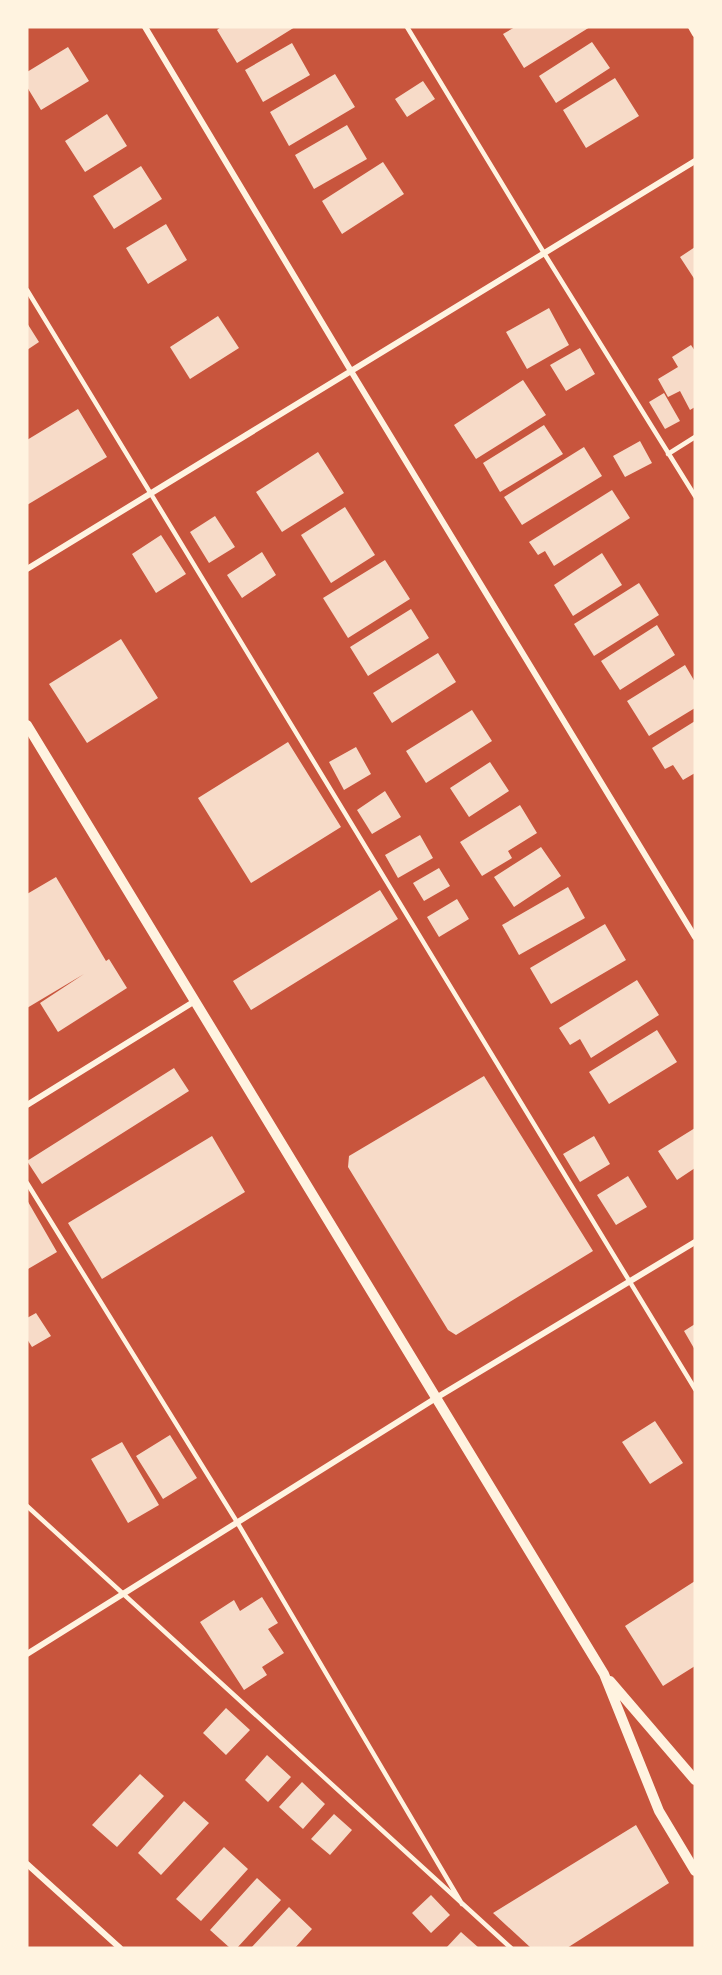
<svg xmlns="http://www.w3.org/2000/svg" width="722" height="1975" viewBox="0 0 722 1975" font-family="'Alegreya Sans',sans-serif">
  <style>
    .building { fill: #f7dbc8 }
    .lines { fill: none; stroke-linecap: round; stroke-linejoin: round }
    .service { stroke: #fff3e0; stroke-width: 4.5 }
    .minor { stroke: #fff3e0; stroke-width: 6 }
    .tertiary { stroke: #fff3e0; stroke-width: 10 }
  </style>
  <rect width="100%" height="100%" fill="#c8553d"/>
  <path class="building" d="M221,27H295L237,63L217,30Z
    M515,27H590L524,68L503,34Z
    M592,42L610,68L556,103L539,76Z
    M292,43L310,75L263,102L245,70Z
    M68,47L89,81L41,110L27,87V72Z
    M335,74L355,107L289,146L270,112Z
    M615,78L639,116L586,148L563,110Z
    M423,81L435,99L407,117L395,99Z
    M107,114L127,146L85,172L65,141Z
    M347,125L367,159L314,189L295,155Z
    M383,162L404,194L342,234L322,201Z
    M141,166L162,199L114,229L93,196Z
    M166,224L187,260L148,284L126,248Z
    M695,247V280L680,257Z
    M549,308L569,345L527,369L506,332Z
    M218,316L239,348L190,379L170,347Z
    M27,323L39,342L27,350Z
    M691,345L695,351V407L690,410L680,391L668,397L658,379L678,367L672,357Z
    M580,348L595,374L566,391L550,365Z
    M523,380L546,415L476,459L454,425Z
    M664,393L680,421L665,429L649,402Z
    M78,409L107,457L27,505V440Z
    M544,425L563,454L500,492L483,463Z
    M640,441L652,463L625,477L613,456Z
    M584,447L602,476L522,525L504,497Z
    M318,452L344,493L282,532L256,492Z
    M612,490L630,518L554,566L545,551L538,555L529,542Z
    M345,507L375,555L331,583L301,535Z
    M215,516L235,547L209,563L190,532Z
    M161,535L186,574L156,593L132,554Z
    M262,552L276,575L242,598L227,575Z
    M602,553L622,585L573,616L554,585Z
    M385,560L410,599L348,638L323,598Z
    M639,583L659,615L594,656L574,624Z
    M411,609L429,638L368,676L350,647Z
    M657,625L675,655L620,690L601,661Z
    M121,639L158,698L87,743L49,684Z
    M438,653L456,682L392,723L373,693Z
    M685,665L695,682V708L649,736L627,701Z
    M472,710L492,741L426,783L406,751Z
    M695,721V773L683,780L673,765L665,769L652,748Z
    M288,742L341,827L251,883L198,798Z
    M356,747L371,774L344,790L329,762Z
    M490,762L509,791L469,817L450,788Z
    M385,791L401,817L372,834L357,810Z
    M520,805L537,833L508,851L512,858L482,876L460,842Z
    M420,835L433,858L398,878L385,855Z
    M541,847L561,876L514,907L494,877Z
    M439,868L450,886L424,901L413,883Z
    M56,877L106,961L109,959L127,988L58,1032L40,1003L84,974L27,1008V894Z
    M568,887L585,918L519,955L502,925Z
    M380,890L398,919L251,1010L233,981Z
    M457,899L469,919L439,937L427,917Z
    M605,924L626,960L551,1004L530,968Z
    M637,980L659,1015L591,1058L580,1039L570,1045L559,1028Z
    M657,1030L677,1062L609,1104L589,1072Z
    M174,1068L189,1091L42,1184L27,1161Z
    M484,1076L593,1251L456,1335L448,1330L348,1167L349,1156Z
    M695,1128V1168L677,1180L658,1151Z
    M212,1136L245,1192L102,1279L68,1223Z
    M594,1136L610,1164L580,1182L563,1154Z
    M628,1176L647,1207L616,1225L597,1195Z
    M27,1200L57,1252L28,1269L27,1268Z
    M36,1313L51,1336L32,1347L27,1339V1318Z
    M695,1324V1350L684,1331Z
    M655,1421L683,1463L650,1484L622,1442Z
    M170,1435L197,1478L163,1499L136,1456Z
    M122,1442L159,1505L128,1523L91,1459Z
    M695,1581V1666L663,1686L625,1626Z
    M262,1597L278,1623L268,1629L284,1653L262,1667L267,1675L244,1690L200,1622L234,1600L240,1611Z
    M226,1708L250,1730L226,1755L203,1733Z
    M267,1755L291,1777L268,1802L245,1780Z
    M140,1774L164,1796L117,1847L92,1825Z
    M302,1782L325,1804L303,1829L279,1807Z
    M184,1801L209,1823L161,1875L138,1853Z
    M334,1814L352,1830L330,1855L311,1839Z
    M636,1825L669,1883L567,1948H531L493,1913Z
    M224,1847L248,1869L201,1921L176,1899Z
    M257,1878L281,1900L237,1948H230L210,1930Z
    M431,1895L450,1915L431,1933L412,1913Z
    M289,1907L312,1929L295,1948H251Z
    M461,1932L479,1948H446Z"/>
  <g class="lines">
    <path class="service" d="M407,27L544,253L695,496
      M27,290L695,1389
      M668,454L695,437
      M27,1183L237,1522L462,1904
      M27,1506L511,1948"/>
    <path class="minor" d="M145,27L351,371L695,937
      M691,27L695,34
      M27,569L695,161
      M27,1105L195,1001
      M27,1654L436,1398L695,1242
      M27,1864L120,1948"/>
    <path class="tertiary" d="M27,725L604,1674L659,1811L695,1871
      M610,1681L695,1780"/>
  </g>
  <rect width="722" height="1975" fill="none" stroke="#fff3e0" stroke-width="57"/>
</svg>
